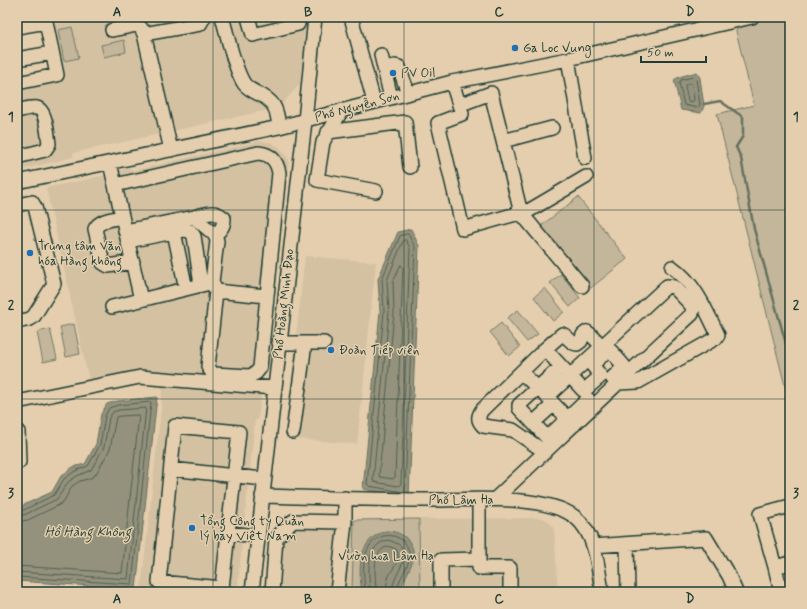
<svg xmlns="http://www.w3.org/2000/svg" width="807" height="609" viewBox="0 0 807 609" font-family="Mynerve,sans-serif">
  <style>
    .built { fill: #d3c1a2 }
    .green { fill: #c4b69a; stroke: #727a67 }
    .water { fill: #94927c; stroke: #65705f }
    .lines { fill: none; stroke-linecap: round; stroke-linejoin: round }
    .shore { stroke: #4e5f51; stroke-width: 1 }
    .stream { stroke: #65705f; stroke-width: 2.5 }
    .minor-casing { stroke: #1f3d34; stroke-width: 16 }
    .minor { stroke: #e4cead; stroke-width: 13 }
    .grid { fill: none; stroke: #1f3d34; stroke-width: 1; stroke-opacity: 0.55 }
    .poi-dot { fill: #1f6fb2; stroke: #e4cead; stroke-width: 1.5 }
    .labels { text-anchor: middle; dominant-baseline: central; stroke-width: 3; stroke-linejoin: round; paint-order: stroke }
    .poi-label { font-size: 13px; fill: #1f3d34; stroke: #e4cead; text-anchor: start }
    .street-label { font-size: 13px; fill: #1f3d34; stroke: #e4cead }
    .park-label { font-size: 13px; fill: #274339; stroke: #e4cead }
    .water-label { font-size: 14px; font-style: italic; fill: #2b463b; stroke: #e4cead }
    .neatline { fill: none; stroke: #1f3d34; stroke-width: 1.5 }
    .grid-label { font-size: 13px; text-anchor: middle; font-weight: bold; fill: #1f3d34 }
  </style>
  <rect width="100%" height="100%" fill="#e4cead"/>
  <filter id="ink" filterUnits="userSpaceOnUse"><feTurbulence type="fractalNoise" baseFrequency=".025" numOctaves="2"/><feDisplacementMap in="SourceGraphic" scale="8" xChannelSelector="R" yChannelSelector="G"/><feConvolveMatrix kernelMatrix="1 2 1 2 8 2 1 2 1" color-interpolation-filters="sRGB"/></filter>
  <g filter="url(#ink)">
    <path class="built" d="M63,17H307L300,84L282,104L272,109L73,153V157L17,171V91L60,81L48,20Z
      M260,141L270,142L279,147L289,160L258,420H255L237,592H157L141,590L161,410L163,371H138L89,381L46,188L116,173V171L130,168L131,171Z
      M305,256L376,262L357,444L285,438Z
      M286,516L354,520L352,592H268L274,526Z
      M541,518L547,520L551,524L554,529L558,592H420L419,519Z"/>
    <path class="green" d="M770,17H790V406L717,114L754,105L736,31L739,25Z
      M72,27L79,58L64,61L58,30Z
      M124,40L126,52L104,57L101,45Z
      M578,197L627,259L587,291L537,229Z
      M561,274L580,298L570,307L550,283Z
      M545,288L564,312L553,321L534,297Z
      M518,310L538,334L527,342L507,318Z
      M501,323L520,347L509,356L490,332Z
      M74,324L80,354L66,357L60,327Z
      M50,329L57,359L43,362L37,332Z
      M419,519L420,592H352L354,520Z"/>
    <path class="water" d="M697,72L700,78L704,106L701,113L681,110L674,80L679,77Z
      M411,229L419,246L409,497L363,489L380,311L378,279L398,232Z
      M157,397L136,589L17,581V508L52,492L61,476L73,467L85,464L96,444L101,414L107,404L117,401Z
      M386,531C393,531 401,533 406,538C425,557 402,574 401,592H362C358,568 358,539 386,531Z"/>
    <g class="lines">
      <path class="shore" d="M694,77L696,79L700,105L697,108L684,105L679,83L681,80Z
        M690,83L692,85L694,100L692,102L688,101L685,86L686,84Z
        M408,234L415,247L405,490L403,492L369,486L367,484L384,312L382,279L400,236Z
        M406,240L410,248L401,484L398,486L374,482L373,480L389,312L387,280L403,241Z
        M401,265L403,267L395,477L393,479L380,477L379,475L394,313L393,282Z
        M17,511L24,510L54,495L64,479L75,471L88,466L100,445L105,416L109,408L118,405L151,402L132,584L17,577
        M17,516L26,514L57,499L68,482L77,476L91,470L104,447L109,418L113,412L119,410L146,408L128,579L17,572
        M17,522L28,520L59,505L64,501L72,486L80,481L91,478L96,474L110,449L116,417L120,416L139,415L122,573L17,566
        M365,592C364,578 361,560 369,547C378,530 405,532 409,552C412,567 397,577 397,592
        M370,592C369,574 364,544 389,540L400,545C412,561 392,574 392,592
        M376,592C376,577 370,552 388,546L396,549C402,560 393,567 389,576C387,581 386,587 386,592"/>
      <path class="stream" d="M704,104L720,101L743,117V136L736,147L741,158L754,229L790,358"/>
      <g class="minor-casing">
        <path id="minor" d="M222,17C228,36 233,65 243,82C246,88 252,90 257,93C274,101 277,108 279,127
          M248,17L253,35L298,24L295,17
          M351,17L374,102
          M17,27L46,22
          M112,30L137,25L141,28L144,34
          M381,55L391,98
          M17,59L52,53
          M568,59L585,158
          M384,68L395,66L399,67L408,93
          M452,82L462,114L438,123L463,229L530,210L586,177
          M17,83L57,75L45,17
          M459,105L491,93L521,213L582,286
          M342,110L323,142L317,180L376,191
          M17,111C22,110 31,107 37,108C46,110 48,136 49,144L45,150L17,157
          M328,132L405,122L410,167
          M503,141L552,128
          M171,150L144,34L200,24L204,17
          M110,163L141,300
          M17,182L279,127L452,82L568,59L752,17
          M115,185L258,153C271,154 277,161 279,173L260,368L256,373L250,376L213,374L208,367L216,291L212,282L217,241L215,235L194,217L125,231
          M17,205L32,202L35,207L54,284L34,316L30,319L17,322
          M122,217C113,219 99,220 95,229L103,263L108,266L133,262
          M194,217C206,214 214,209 224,218C224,226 221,230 215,235
          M174,232L186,289
          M128,241L184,230L190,231L194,236L201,285
          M216,291L266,296
          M112,307L210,283
          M279,343H324
          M545,349L562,334C568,336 571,344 577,344L581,341L583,335L587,332L591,335L602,346
          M521,372L544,394
          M618,383L638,382L716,338L718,335C706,310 695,283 672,267
          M17,402L140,377L274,388
          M533,423L554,404
          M175,426L239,432L222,588L159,582Z
          M17,431L18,432L19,462
          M293,432L305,343
          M547,438L588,399
          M552,443L519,408V405L555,372
          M545,452L513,430L483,426C477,420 478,416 482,410L545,349L583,390L586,389L601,376L592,365L606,352L611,351L624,366L623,368L612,378
          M171,469L264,479
          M262,496C314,497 365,500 417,500C457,501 543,492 575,517C596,534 598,567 602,592
          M495,499C561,437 626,375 692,314L693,307L674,287L667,286L547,397L574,425
          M479,500V568H510V592
          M790,506L760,514L775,567L790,563
          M228,533L258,536
          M627,544L628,592
          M593,546L706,538L729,576L736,592
          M775,567L781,592
          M252,592L305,121L315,17
          M272,592L276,538L293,521L345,522
          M337,592L345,522V498
          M441,592V560L479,559"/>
      </g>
      <use href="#minor" class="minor"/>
    </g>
  </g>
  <path class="grid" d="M213,17V592M404,17V592M594,17V592M17,210H790M17,399H790"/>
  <g class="poi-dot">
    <circle cx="515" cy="48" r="4"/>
    <circle cx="393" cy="73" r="4"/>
    <circle cx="30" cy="253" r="4"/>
    <circle cx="331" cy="350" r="4"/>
    <circle cx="192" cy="528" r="4"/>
  </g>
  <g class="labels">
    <g class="poi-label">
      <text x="523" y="48">Ga Loc Vung</text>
      <text x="401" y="73">PV Oil</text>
      <text x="38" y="246">Trung tâm Văn<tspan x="38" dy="15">hóa Hàng không</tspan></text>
      <text x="339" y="350">Đoàn Tiếp viên</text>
      <text x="200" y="521">Tổng Công ty Quản<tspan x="200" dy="15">lý bay Việt Nam</tspan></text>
    </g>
    <g class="street-label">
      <text transform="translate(357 107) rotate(-15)">Phố Nguyễn Sơn</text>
      <text transform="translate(284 304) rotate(-84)">Phố Hoàng Minh Đạo</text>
      <text x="461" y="500">Phố Lâm Hạ</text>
    </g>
    <g class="park-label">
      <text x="386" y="556">Vườn hoa Lâm Hạ</text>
    </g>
    <g class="water-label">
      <text x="88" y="532">Hồ Hàng Không</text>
    </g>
  </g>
  <rect width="807" height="609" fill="none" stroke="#e4cead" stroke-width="44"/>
  <path d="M641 56v6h65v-6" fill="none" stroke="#1f3d34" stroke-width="2"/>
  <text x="647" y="56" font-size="12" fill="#1f3d34" stroke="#e4cead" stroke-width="3" paint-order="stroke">50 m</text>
  <rect x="22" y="22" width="763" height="565" class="neatline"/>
  <g class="grid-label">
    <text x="117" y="16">A</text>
    <text x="308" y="16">B</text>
    <text x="499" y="16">C</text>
    <text x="690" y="16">D</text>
    <text x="11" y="121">1</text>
    <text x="796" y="121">1</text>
    <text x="11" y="309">2</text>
    <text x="796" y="309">2</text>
    <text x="11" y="497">3</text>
    <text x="796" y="497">3</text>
    <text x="117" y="603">A</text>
    <text x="308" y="603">B</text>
    <text x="499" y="603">C</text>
    <text x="690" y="603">D</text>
  </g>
</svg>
